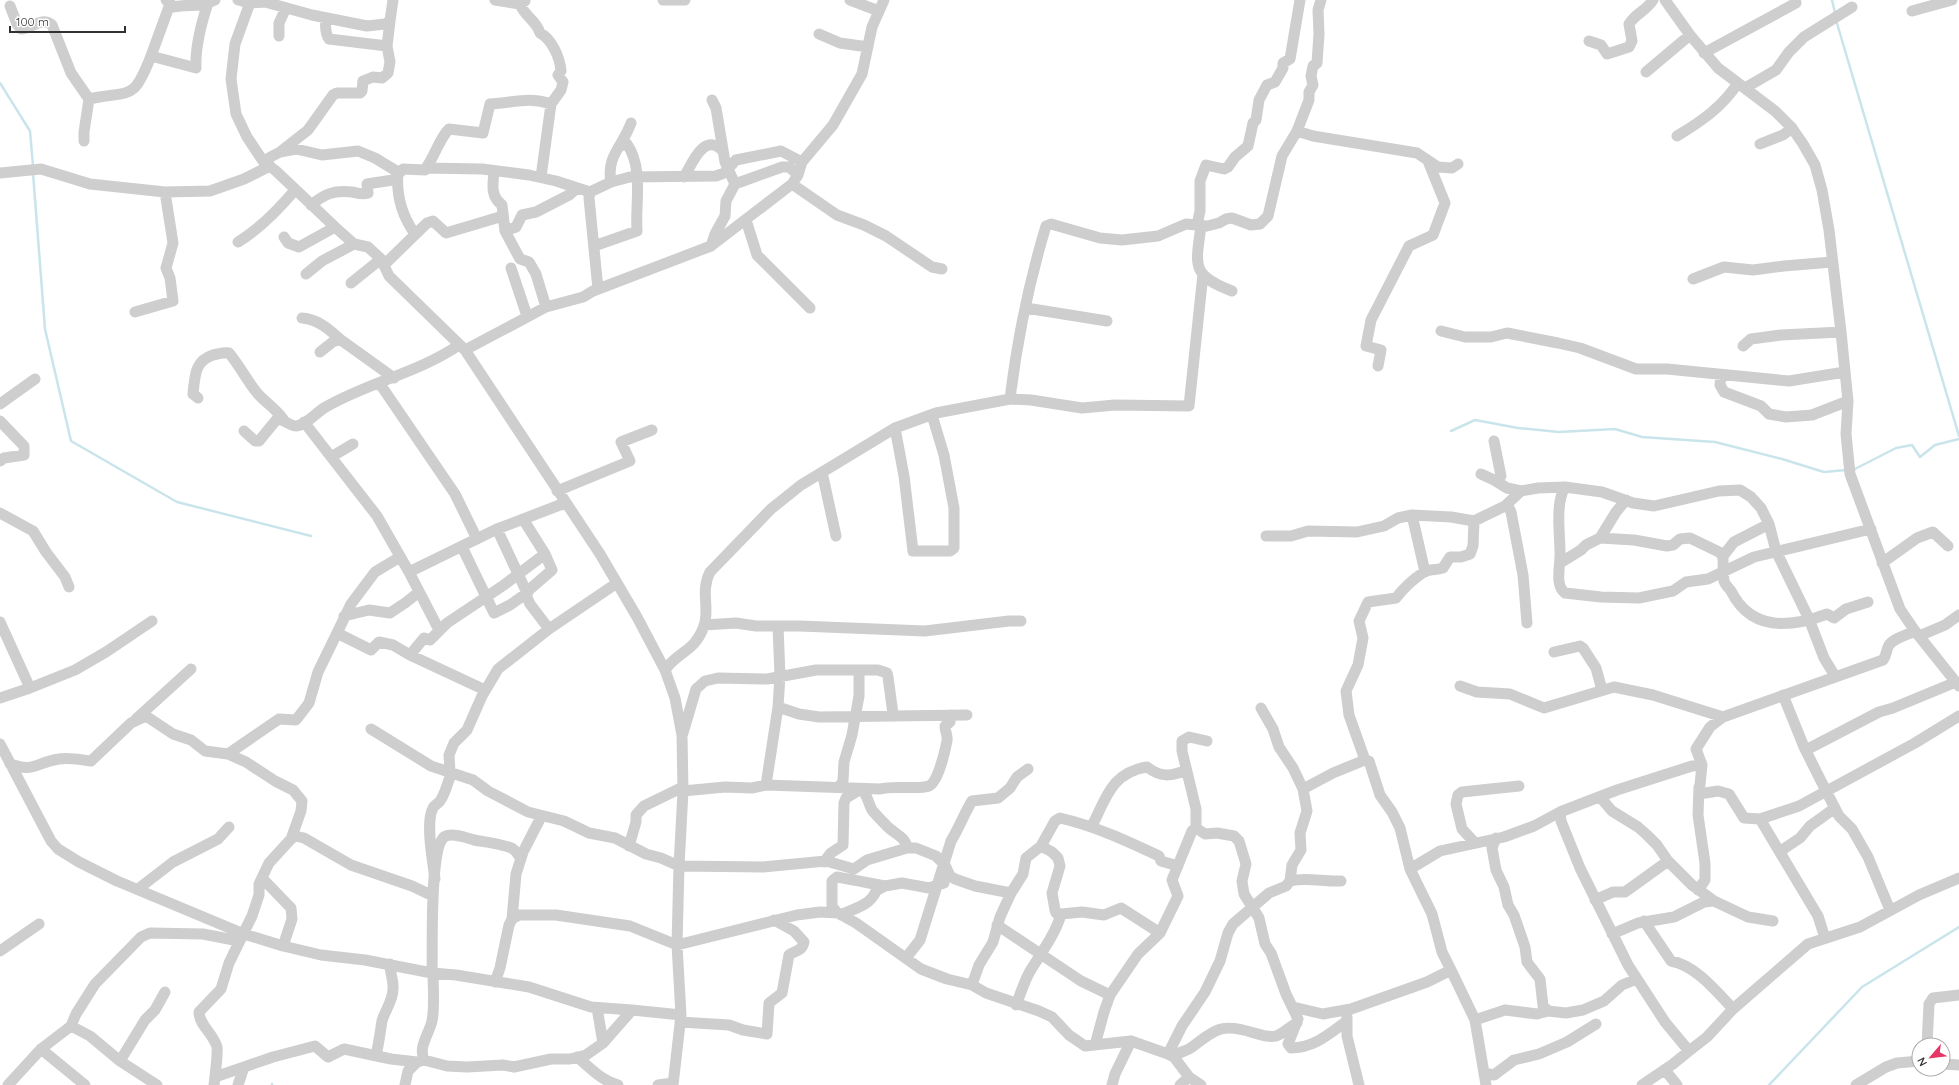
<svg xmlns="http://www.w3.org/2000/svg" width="1959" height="1085" viewBox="0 0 1959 1085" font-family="Quicksand,sans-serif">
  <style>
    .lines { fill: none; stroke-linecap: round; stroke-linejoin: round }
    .stream { stroke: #c9e5eb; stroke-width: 2.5 }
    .minor { stroke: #cecece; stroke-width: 11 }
  </style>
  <rect width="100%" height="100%" fill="#fff"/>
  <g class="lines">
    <path class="stream" d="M1832,0L1835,13
      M1836,20L1959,436
      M0,83L30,131L33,166
      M33,173L45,329L71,441L177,502L311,536
      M1451,431L1475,420L1518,428L1559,432L1615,429L1642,437L1715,442L1782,459L1824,472L1846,470
      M1853,470L1896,448L1912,445L1920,457L1935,445L1959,439
      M272,1084V1085
      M1769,1085L1862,987L1959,927"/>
    <path class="minor" d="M166,0L174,7C186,4 196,7 208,3
      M238,0L250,3L265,2L312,15L367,26L385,24L390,21L393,0
      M251,0L235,44L231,79L236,114L247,137L263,161L276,171L335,227L354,244L368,247L381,259L389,276L465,350L600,554L637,617L665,670L675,698L682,735L683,791L679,866L677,945L681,1015L673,1085
      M495,0L520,4L525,1
      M663,0H685
      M850,0L879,11
      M1665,0L1690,35L1718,68L1775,111L1792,128L1803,144L1815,165L1822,190L1829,230L1841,332L1848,401L1846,434L1850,474L1900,609L1915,631L1959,686
      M520,4C525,17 536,20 540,33C552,39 560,58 561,71L558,75L563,82L561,90L551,104L541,177
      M10,6L17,24L21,29C32,29 41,16 52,25L71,73L89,99L84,132V141
      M1912,11L1952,0
      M326,18C325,26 325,33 329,39L387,46
      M819,34L840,43L868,47
      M279,36V23L286,8
      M1589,41L1601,45L1607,54L1629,47L1632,41L1629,24C1637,12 1645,12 1653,0
      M1704,53L1796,3
      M151,56L170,4
      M1646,72L1690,35
      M1745,88L1776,70L1789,52L1804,37L1852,7
      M89,99C132,90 133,102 151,56L196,68C195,46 201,24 208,3L215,0
      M712,100L716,108L725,162L735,184
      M1297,131L1309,100V92L1313,85L1311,76L1313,66L1317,63L1319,34L1318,10L1321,0
      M1677,136C1702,121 1722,107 1738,83
      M1760,144L1783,135L1792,128
      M280,152L308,130L333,95L337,93H360L362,91L363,81L373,77L382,78L388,73L390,62L387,46L390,21
      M263,161L280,152L296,149L322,155L358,151L375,158L398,172
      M426,168C435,156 439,139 449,129L483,133L490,104C513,103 528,96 551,104
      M494,171C493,184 490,196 502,205L505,231L520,259L529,262L536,274L546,307
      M398,172C396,195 402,216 415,234
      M0,173L41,169L90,184L165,192L210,191L244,179L270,166
      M684,177C692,164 704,131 723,151
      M611,182C606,156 623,146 631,123
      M792,184L837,215L864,225L886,236L932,267L942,269
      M590,192L589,198L598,289
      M311,205C325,194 333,190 352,192C357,193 362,195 368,193L367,184L393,180L403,169L425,170L426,168L482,169L529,175L556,181L590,192L611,182L630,177L716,176L724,173L736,160L781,151L802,162
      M746,220L757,255L810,308
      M1197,225L1200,211V181L1206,165L1224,169L1228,167L1235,157L1248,146L1253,123L1256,120L1259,100L1267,85L1275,82L1283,68V63L1290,59L1300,0
      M1201,226C1196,265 1190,275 1232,291
      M505,231L516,227L522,215L536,212L569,195L577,188
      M284,237L288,243L299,247L335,227
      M238,242C260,229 278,210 295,190
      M594,246L637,231C635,203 644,169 627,144L620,146
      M711,246L715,234L725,216L726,201L735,184L782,167H789L798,175
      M384,265L427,223L433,221L446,233L503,216
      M511,268L527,316
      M306,274L322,261L354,244
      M1693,279L1724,267L1753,270L1784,266L1832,262
      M351,283L381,259
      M1026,308L1107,321
      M135,312L173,301L170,278L166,268L173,243L165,192
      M302,318C318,319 330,330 341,340
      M1441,331L1465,337H1491L1507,333L1558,343L1580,348L1636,369H1667L1789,381L1845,372
      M1743,346L1751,339L1781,335L1841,332
      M465,350L546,307L583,297L593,291L711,246L792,184L798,175L802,162L833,125L862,74L872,27L884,0
      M320,352L334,341L341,340L394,378
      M1378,366L1381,350L1366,346L1371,320L1408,248L1409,246L1433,235L1445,203L1428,161
      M1721,375L1720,385L1724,392L1761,406L1769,414L1786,417L1812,415L1848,401
      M380,384L455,494L477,539
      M198,398L193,394C195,377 194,361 213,355C219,354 224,352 229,353C240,366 247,381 258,394C266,403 276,409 283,419
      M1010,399C1017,341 1029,282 1046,226L1051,224L1100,238L1122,240L1158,236L1186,224L1207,226L1219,223L1226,219L1232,218L1251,225L1260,224L1268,216L1282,156L1297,131L1313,136L1417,153L1438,167L1452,168L1458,164
      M0,404L35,379
      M0,421L24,446V455L4,458L0,461
      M304,422L377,516L409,572L497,529L565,503
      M895,428L904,476L913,551H950L954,548V508L944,455L932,415
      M244,431L255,441H259L277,419C284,419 290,426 296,426C306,425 316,413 324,408C366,383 418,373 459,345
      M1494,441L1501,476L1498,479L1494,480
      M331,457L353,444
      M822,472L836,536
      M1481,474L1494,480L1507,488L1521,491L1538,488L1565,487L1602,492L1633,503L1654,506L1719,491L1740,490L1751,497L1761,508L1769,524L1776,551L1809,619L1824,658L1835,676
      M1565,487C1555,503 1560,534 1560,552C1561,564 1554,585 1565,593L1601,597L1639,598L1663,593L1673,591L1686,582L1708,579L1754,557L1871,529
      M557,491L630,461L621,442L652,430
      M1505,506L1509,508L1511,512L1523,575L1527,623
      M0,513L33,531L46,552L65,577L69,587
      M1412,515L1425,572
      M523,519L545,554L552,570L530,589L526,595L530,604L549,629
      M1266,536H1291L1308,531L1357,532L1384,526L1398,518L1412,515L1451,517L1474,521L1505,506L1521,491
      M1600,538L1634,540L1667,546L1673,545L1680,539L1690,538L1719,552L1723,556C1723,564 1723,573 1724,581C1725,585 1729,588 1731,591C1751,631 1790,628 1827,614L1834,618L1846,609L1868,602
      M462,547L494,613L510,605L527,593L497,529
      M1723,556L1734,542L1769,524
      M1560,563L1581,550L1586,545L1600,538L1616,512L1626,500
      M1882,563L1917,538L1933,532L1948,546
      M409,572L439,630
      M344,616L369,610L390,613L405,603L419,592
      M0,622L30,688L75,670L106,652L152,621
      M704,625L736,623L756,626H800L925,631L1009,621H1021
      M337,633L351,604L375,572L400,557
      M1919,636L1945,625L1959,615
      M1554,652L1580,646L1583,648L1596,668L1602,690
      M410,655L485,690
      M665,670C679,650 694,653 704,626C710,609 700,591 710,572L771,509L801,485L895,428L936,413L1010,399L1031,400L1082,408L1115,405L1189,406L1203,274
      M1460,686L1477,692L1510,694L1544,708L1614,687L1653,695L1723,717
      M1783,695L1804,747L1821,781L1839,816L1852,829L1868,857L1890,910
      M0,698L30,688
      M778,707L799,714L819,717L967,715
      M136,719L191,669
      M371,729L431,766L452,773
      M683,733L696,689L705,681L718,678L767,679L816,670H878L887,673L888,677L893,714
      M0,744L51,841L58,849L79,862L117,881L244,934L283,946L321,955L365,960L432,973L456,975L529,987L591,1007L632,1010L681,1015
      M1806,750L1879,712L1893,708L1956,682
      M228,754L279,719L296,720L309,703L318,672L337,633L371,650L379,642L393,645L410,655L424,638L430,640L447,623L504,585L545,554
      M10,764C35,773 36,762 59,759C69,757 81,760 91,761L131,723L146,716L173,734L191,740L205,751L228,754L246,762L275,781L293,790L302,801L301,811L291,839
      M450,772L449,755L454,743L467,730L482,696L498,669L549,629L617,583
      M766,785L778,707L780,676L778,626
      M839,787L843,781L844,762L852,735L859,696V672
      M1303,789L1333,773L1365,760
      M683,791L725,787L752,788L766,785L880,789C895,785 918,790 929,786C938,782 945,751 947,741C948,736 945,732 945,726L950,722L951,715
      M1600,797L1612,811L1638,827L1647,835L1657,845L1668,861L1692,885L1714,901
      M1560,812L1561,821L1580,868L1628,965L1665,1022L1689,1051L1707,1037L1733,1009L1808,944L1860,927L1919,895L1959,878
      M1760,819L1799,806L1915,743L1959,716
      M1092,826C1106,798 1112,772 1147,767C1160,777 1171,777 1186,770
      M1196,828L1205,834L1217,833L1234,836L1239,841L1246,864L1242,881L1244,894L1259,918L1265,944L1271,953L1286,994L1298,1019L1288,1044L1291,1048C1314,1048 1329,1034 1347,1021
      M1496,838L1492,848L1496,870L1504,887L1508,905L1514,915L1525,947L1527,962L1540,979L1543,1006L1548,1011
      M1475,843L1462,829L1456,804L1458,795L1462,792L1519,786
      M629,846L636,822V815L644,806L683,787
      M1041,846L1052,852L1058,858L1060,866L1052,893L1055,910L1056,913L1061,914
      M1782,856V850L1800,838L1810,826L1835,808
      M824,862L831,853L843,845L844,803L846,798L861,789C868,795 868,803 872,810C876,815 881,820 885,824C892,833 906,836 907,848
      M1410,869L1440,851L1504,837L1534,826L1560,812L1617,790L1692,766L1702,765
      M262,878L291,908L292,919L283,946
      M435,879C433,863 425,822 433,808C434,805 438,804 440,801C446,793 447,782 452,773L473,780L488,791L528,812L564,821L589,833L615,838L646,854L661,858L679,866L763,867L826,861L854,869L867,860L907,848H916L936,856L945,865L950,876L955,879L975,886L1011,893
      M1290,881C1307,877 1324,882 1341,881
      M138,889L173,862L218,839L229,827
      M1698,890L1705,880V863L1698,815L1699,787
      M1595,900L1613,892H1625L1668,861
      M837,913L832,906V881L837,877C854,880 869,883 885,886
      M841,915C854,908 870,906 876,891L885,886L902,883L929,888L944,883
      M512,919L516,874L523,852L541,817L544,816
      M1644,921L1671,961C1695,965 1716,991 1733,1009
      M997,925L1081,981L1110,995
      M1612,934L1638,923L1674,917L1704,902L1714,901L1748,917L1773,921
      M1825,938L1818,916L1760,819L1744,818L1729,794L1718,791L1699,794L1702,765L1696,749L1710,727L1723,717L1883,660C1887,655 1886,650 1889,645C1894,638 1907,635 1915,631
      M0,951L39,924
      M906,958L920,940L951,841C959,828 964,814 972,801L998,798L1010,788L1017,777L1028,769
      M1451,970L1442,952L1432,914L1410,869L1400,828L1392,812L1380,795L1369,761L1365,760L1349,715L1346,691L1358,665L1363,638L1359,621L1368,602L1396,598C1405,586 1412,580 1424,572C1429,569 1438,570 1443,568L1450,557H1461L1470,554L1473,546L1474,521
      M432,973C433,949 429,850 444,837C451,832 467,838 474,840C484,842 505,844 513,849C516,851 519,856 521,859
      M495,982L500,968L509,925L512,919L519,915H556L630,926L677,945L797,915L820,912L838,913L856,923L921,969L947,979L972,985L986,993L1039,1011L1052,1017L1069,1035L1085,1046L1131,1041L1168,1054L1174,1057L1189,1077L1201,1085
      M972,985L979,965L993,942L1000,917L1011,893L1023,874L1026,858L1041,846L1055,821L1060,818C1095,826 1127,841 1159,856L1161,861L1178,866
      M1016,1005C1021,993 1025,978 1032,968C1043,950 1056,933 1061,914L1082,912L1104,915L1121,908L1160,933
      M1293,1007L1323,1014L1351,1009L1427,982L1451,970L1475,1020L1505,1010L1537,1014L1548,1011L1566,1013L1583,1010L1604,1001L1622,985L1637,979
      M597,1008L603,1043
      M1347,1017V1036L1359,1085
      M1475,1020L1486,1085
      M680,1022L729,1025L743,1030L767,1034L769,1003L782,993L789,955C795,950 802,952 804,942L794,931L774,920
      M71,1026L90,1036L120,1061L157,1085
      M1095,1045L1104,1012L1110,995L1138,954L1160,933L1178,896L1172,880L1192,831L1196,828V809L1182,751V741L1189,737L1207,741
      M1927,1045L1929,1004L1933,998L1959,995
      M41,1049L85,1085
      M1168,1054L1182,1026L1205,992L1220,961L1228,933L1233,924L1269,893L1286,886L1290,881L1292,865L1301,850L1300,833L1307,811L1303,789L1293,768L1279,747L1273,729L1261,708
      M376,1055C379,1043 380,1033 382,1021C385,1010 393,1001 393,989C394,981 390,974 390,964
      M577,1057C592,1069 599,1079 618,1085
      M1174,1057C1179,1051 1186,1052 1192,1047C1217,1028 1223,1023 1254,1033C1261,1035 1269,1038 1276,1036C1283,1034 1290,1026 1297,1023
      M424,1060C418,1047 429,1034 432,1021C435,1006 433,988 433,973
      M120,1061L145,1020L155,1010L165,992
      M1943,1064L1959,1065
      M1665,1070L1677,1085
      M1484,1073L1494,1075L1514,1060L1539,1054L1567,1042L1596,1024
      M215,1077L273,1057L315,1046L328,1057L344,1049L391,1059L417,1062
      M8,1085L41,1049L71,1026L76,1014L95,984L141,937L150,933L203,934L239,941
      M214,1085C215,1076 218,1054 217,1047C213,1033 199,1025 199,1012L221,989L229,963L252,916L259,895V884L269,863L291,839L295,836L304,838L351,865L412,886L433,896
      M238,1085L244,1067
      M405,1085L408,1071L417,1062L424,1060L447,1066L467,1067L503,1065L514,1067L551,1059H570L586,1055L603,1043L632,1010
      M658,1085L673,1083
      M1112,1085L1115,1074L1131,1041
      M1180,1085L1189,1077
      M1642,1085L1673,1064L1689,1051
      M1856,1085L1886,1067L1897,1063L1919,1061"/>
  </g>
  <g transform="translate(1931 1057) rotate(242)"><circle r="19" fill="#ffffff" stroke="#adadad"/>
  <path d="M0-3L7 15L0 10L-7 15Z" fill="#e53665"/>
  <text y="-6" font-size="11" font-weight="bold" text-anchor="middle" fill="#313131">N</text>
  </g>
  <path d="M10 26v6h115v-6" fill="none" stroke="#313131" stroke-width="2"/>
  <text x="16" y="26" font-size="12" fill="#313131" stroke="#ffffff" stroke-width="3" paint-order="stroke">100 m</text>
</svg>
